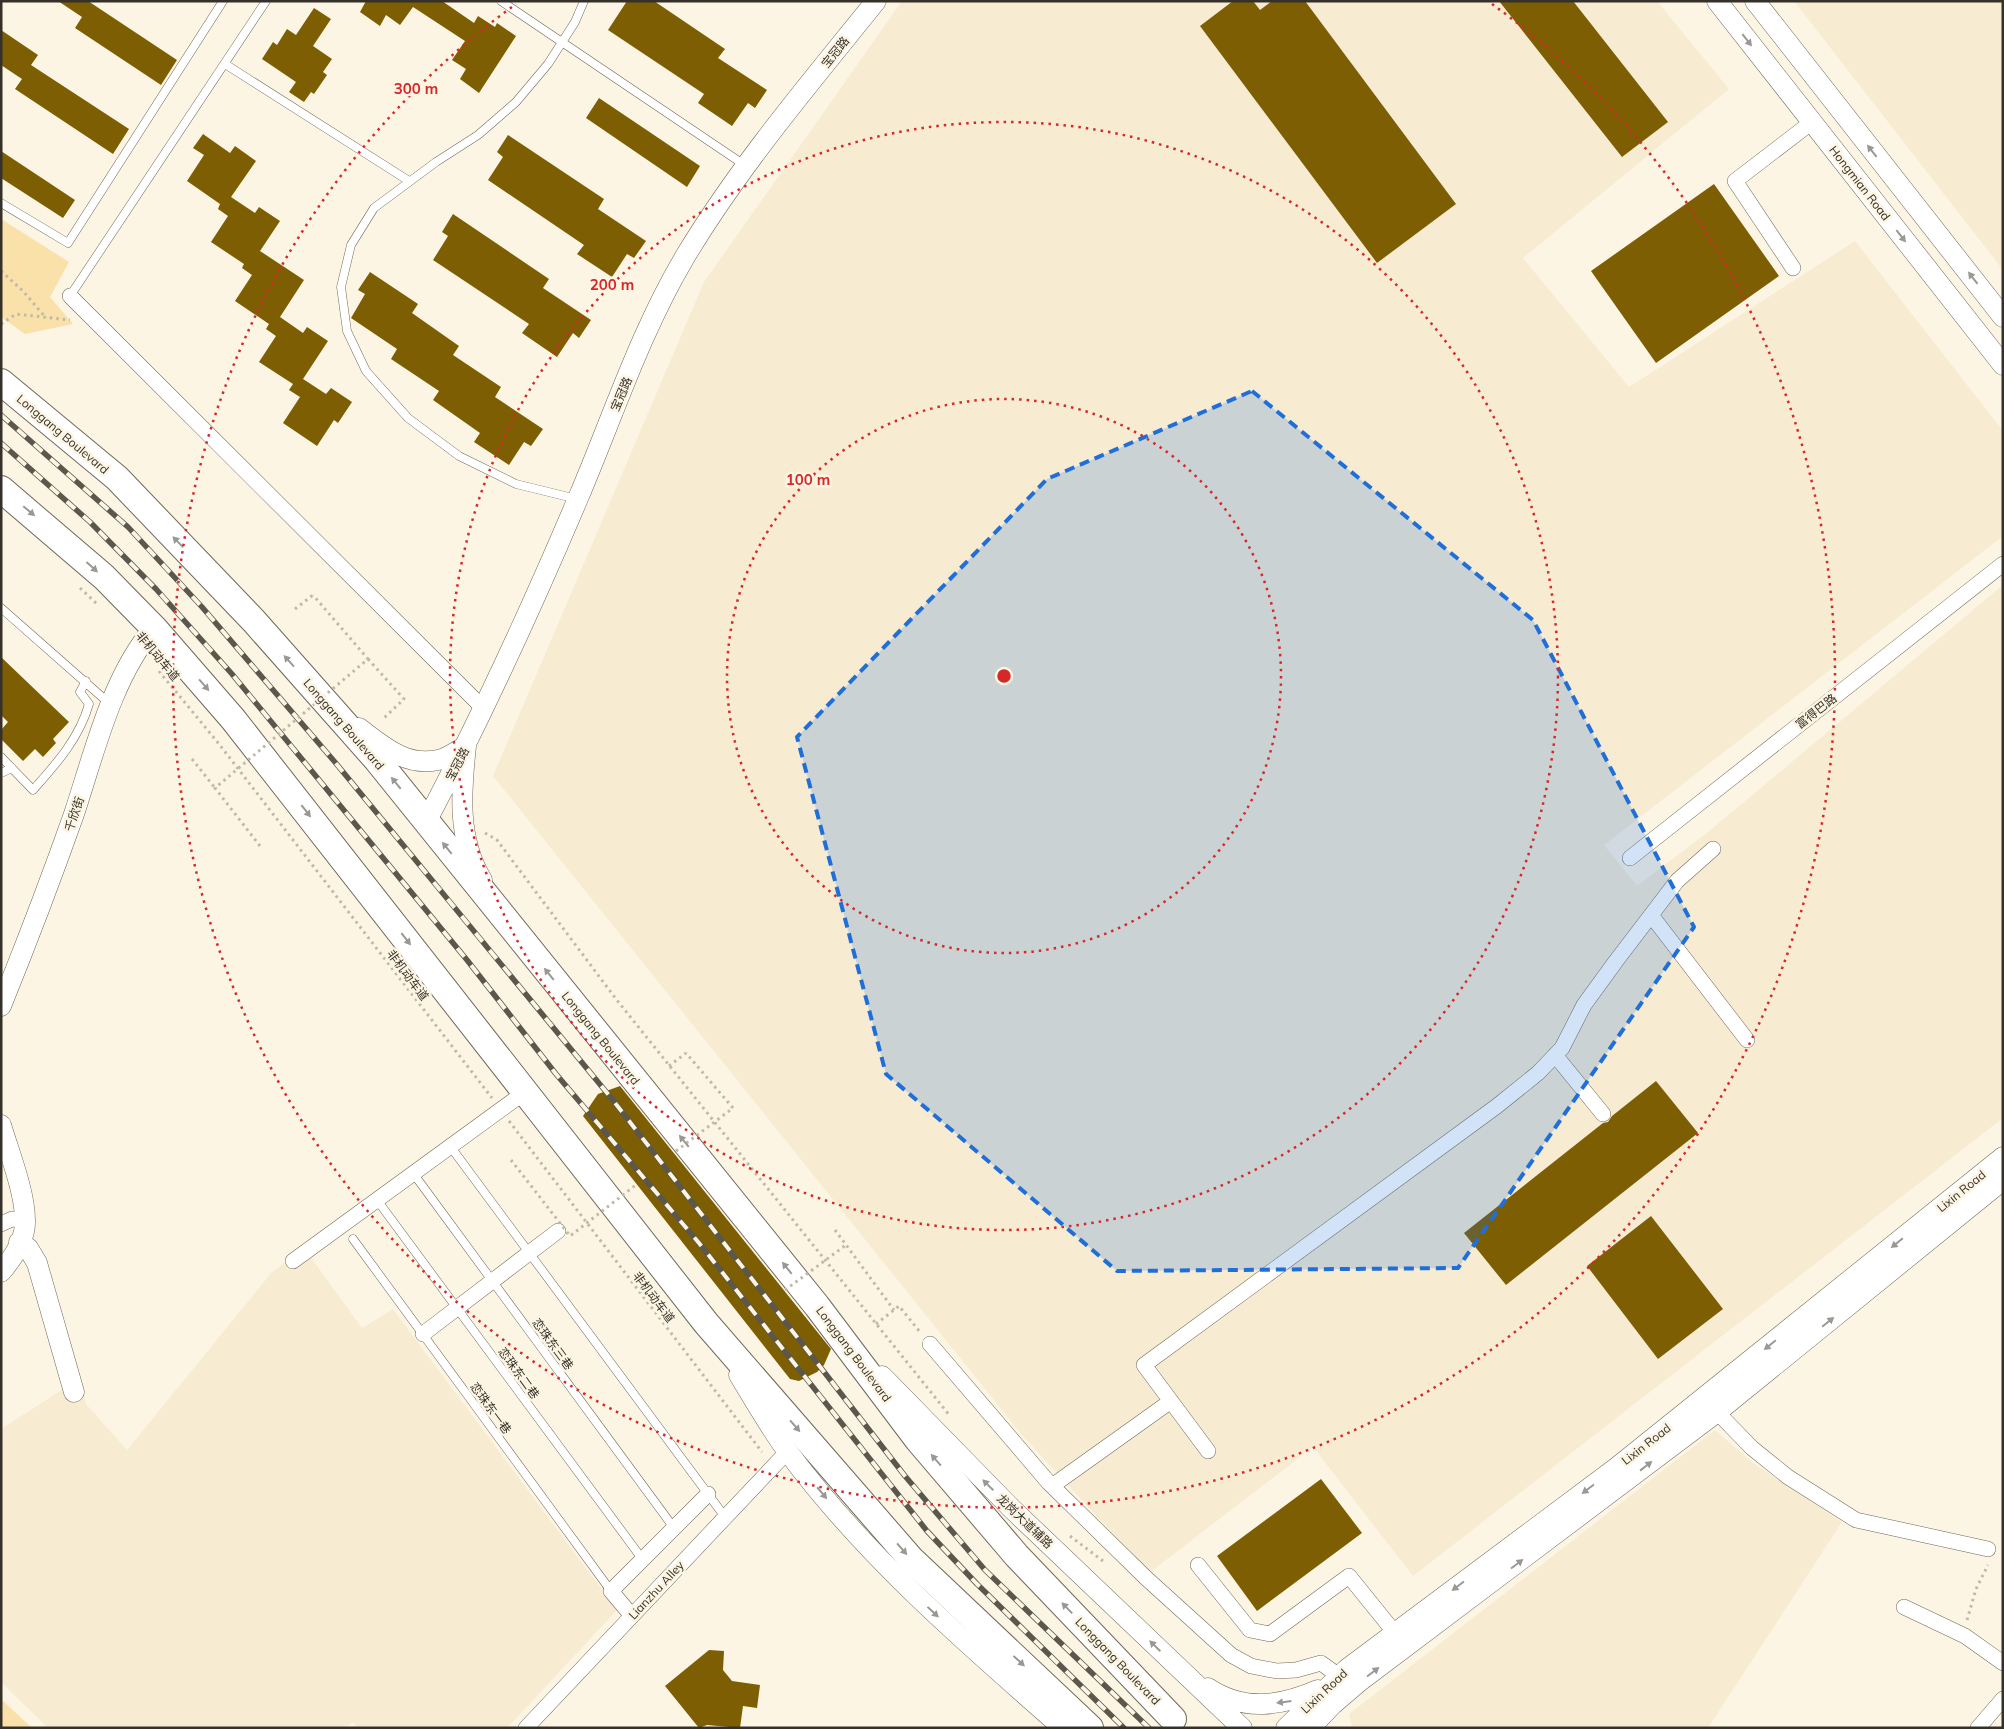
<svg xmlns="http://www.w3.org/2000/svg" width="2004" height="1729" viewBox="0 0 2004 1729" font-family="Mulish,'Noto Sans SC',sans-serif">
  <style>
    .built { fill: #f7ebd2 }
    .green { fill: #fae1a9 }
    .building { fill: #7d5e03 }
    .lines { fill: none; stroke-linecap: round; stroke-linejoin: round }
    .lane-casing { stroke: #706959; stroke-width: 9 }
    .street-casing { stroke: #706959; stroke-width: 16 }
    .secondary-casing { stroke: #706959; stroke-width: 21 }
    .highway-casing { stroke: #706959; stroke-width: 28 }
    .path { stroke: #c0b9aa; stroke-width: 3; stroke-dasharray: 2.5 4; stroke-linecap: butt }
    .lane { stroke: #fff; stroke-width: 8 }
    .street { stroke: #fff; stroke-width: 15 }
    .secondary { stroke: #fff; stroke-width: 20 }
    .highway { stroke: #fff; stroke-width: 26 }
    .rail-casing { stroke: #5b574d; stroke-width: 5.5 }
    .rail { stroke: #fdf5e3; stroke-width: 4; stroke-dasharray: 11; stroke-linecap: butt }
    .path-bridge { stroke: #c0b9aa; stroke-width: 3; stroke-dasharray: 2.5 4; stroke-linecap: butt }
    .oneway { fill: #9a9894 }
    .marked { fill: #206fd9; fill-opacity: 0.2; stroke: #206fd9; stroke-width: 4; stroke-dasharray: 10 6; stroke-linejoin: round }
    .ring { fill: none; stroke: #d62828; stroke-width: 2.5; stroke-dasharray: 2.5 5 }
    .labels { text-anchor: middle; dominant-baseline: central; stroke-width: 5; stroke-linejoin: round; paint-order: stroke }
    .street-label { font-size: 12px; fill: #35312a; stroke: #fdf5e3 }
    .centre { fill: #d62828; stroke: #fdf5e3; stroke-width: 2.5 }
    .ring-label { font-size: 15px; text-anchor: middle; font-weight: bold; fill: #d62828; stroke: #fdf5e3; stroke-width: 5; stroke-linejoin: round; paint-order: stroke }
  </style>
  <rect width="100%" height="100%" fill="#fdf5e3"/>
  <path class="built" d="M902,1H1657L1729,89L1523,258L1629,387L1855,241L2003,431V536L1604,845L1637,886L1708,832L2003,585V1118L1413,1576L1313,1447L1149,1573L1022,1435L493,776L704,282Z
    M1794,1H2003V270Z
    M304,1248L362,1328L393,1309L617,1610L507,1728H357L353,1722L345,1728H48L1,1682V1429L65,1388L82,1387L86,1404L127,1450L272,1272Z
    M1715,1430L1753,1463L1842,1522L1708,1728H1352L1349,1714Z"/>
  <path class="green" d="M1,219L69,262L50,297L73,324L25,334L1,317Z
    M1,1699L32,1728H1Z"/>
  <path class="building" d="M58,1H88L177,60L161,85L75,28L82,17Z
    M366,1H442L474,23L478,16L495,27L497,23L516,36L479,93L460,79L466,69L452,60L465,41L413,7L400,25L386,15L380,26L360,12Z
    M627,1H654L725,49L718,58L767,90L755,108L748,103L732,126L698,103L704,94L608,30Z
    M1233,1H1253L1260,10L1272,1H1305L1456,204L1377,263L1200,26Z
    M1499,1H1573L1668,122L1622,157Z
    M314,8L331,19L313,46L332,59L323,72L327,75L314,94L311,92L304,102L289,92L296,82L262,59L273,42L277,45L287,29L296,35Z
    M1,30L38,55L31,65L129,129L113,154L15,89L22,79L1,65Z
    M599,98L700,166L687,187L586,118Z
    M203,134L230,153L235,146L256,161L231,197L255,213L259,207L280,221L260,251L304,280L280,317L303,333L307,327L328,341L303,379L326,394L331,388L352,402L338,423L334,420L317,446L283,423L300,397L289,390L293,384L259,362L276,336L266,329L269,324L235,301L252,275L242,268L244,264L211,242L228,216L218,209L220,204L187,181L204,155L193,148Z
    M508,135L604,199L598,209L646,241L634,258L627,254L612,277L577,254L584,245L488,180L503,157L497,152Z
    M1,151L75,200L63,218L1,178Z
    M1714,184L1779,276L1656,363L1591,271Z
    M453,214L549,279L543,288L591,320L579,338L573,333L557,357L522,333L529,324L433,260L448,236L442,232Z
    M370,272L418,304L412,313L459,346L453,355L501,387L495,397L543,429L531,446L524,442L509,465L474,442L480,433L433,400L439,391L391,359L397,349L351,318L365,294L358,290Z
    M1,657L69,722L53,739L56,743L43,757L35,749L23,761L1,739V730L8,722L1,715Z
    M1656,1081L1698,1133L1506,1285L1464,1233L1603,1123L1608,1122L1612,1116Z
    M620,1086L831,1349L824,1365L817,1372L799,1381L790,1379L583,1116L598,1094Z
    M1651,1216L1723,1309L1658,1359L1587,1266Z
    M1321,1479L1362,1533L1257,1611L1217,1556Z
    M709,1650L724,1651L723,1670L732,1681L760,1685L757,1708L743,1706L740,1728L707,1725L699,1728L665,1686Z"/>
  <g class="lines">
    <g class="lane-casing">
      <path id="lane" d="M501,1L746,166
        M225,64L409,181
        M1,203L68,243L223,1
        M70,296L266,1
        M577,499L516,484L459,456L408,418L366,371L347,331L341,287L351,245L374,208L436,162L478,135L516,102L548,64L575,22L584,1
        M1,608L110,704
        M1,757L33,790C56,764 79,739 89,704L80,692L86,681
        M1,773L12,768
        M450,1146L725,1517
        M413,1173L674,1528
        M377,1200L643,1560
        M353,1239L611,1591"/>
    </g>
    <g class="street-casing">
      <path id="street" d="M1793,268L1735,181L1812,122
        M70,296L483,708
        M1630,858L2003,564
        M1651,915L1747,1040
        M1555,1055L1603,1114
        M1,1224L12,1219L26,1220
        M293,1261L525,1092
        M423,1334L558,1231
        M930,1344L1049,1483L1146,1578L1231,1655L1251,1666L1277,1671L1296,1670L1321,1663L1339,1676
        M1717,1412L1752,1448L1788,1477L1856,1520L1988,1549
        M1208,1451L1144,1365L1497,1106L1538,1073L1562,1048L1584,1005L1616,961L1677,881L1713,849
        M1052,1486L1171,1401
        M1198,1565L1250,1630L1270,1634L1349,1576L1395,1633
        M1904,1607L1965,1636L2003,1663
        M632,1616L611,1591L708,1494
        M526,1728L787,1452
        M1978,1728L2003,1699"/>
    </g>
    <g class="secondary-casing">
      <path id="secondary" d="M1717,1L2003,365
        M1755,1L2003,317
        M359,728C383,746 406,767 438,760C448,758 458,750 466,746C461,792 457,839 482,880
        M426,822C482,716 532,607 579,496C613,416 641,330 686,255C741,164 810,83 876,1
        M1,1006C27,942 51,879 74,814C94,754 112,676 154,628
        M1,1125C9,1152 25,1192 25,1220C26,1239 13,1258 1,1272
        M19,1242L28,1248L37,1263L74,1392
        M739,1375C755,1401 770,1428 788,1452C866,1557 965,1642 1063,1728
        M882,1376L1011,1508L1242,1728
        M1208,1688C1244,1712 1281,1706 1318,1690
        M1286,1728L1347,1669L1616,1468L2003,1157
        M1310,1728L1332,1705L1360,1681L1717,1412L2003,1180"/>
    </g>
    <g class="highway-casing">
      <path id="highway" d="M1,382L117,478L254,621L377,760L817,1306L918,1440L1017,1556L1173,1719
        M1,489L104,577L154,628L233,719L706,1323L911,1559L1090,1728"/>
    </g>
    <path class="path" d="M1,271L23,291L46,318
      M1,324L16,314L70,320
      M80,588L97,604
      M295,609L313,595
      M368,659L404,699L384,718
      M159,671L219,744L492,1098
      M192,759L215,788
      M485,833L497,840L616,999L950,1416
      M669,1066L686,1053
      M509,1121L762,1452
      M835,1230L894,1310
      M876,1324L899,1306L920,1332
      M1070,1536L1103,1561
      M1967,1620L1976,1589L1988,1565"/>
    <use href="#lane" class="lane"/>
    <use href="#street" class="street"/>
    <use href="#secondary" class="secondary"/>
    <use href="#highway" class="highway"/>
    <g class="rail-casing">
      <path id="rail" d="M1,415L128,527L202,607L334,761L612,1099L905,1476L985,1570L1149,1728
        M1,443L90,522L156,589L232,674L467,960L556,1074L699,1243L927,1531L977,1584L1124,1728"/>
    </g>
    <use href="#rail" class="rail"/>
    <path class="path-bridge" d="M260,846L215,788L368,659L313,595
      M676,1151L733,1108L686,1053
      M511,1160L570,1236L637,1184
      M785,1290L846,1245"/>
  </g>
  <defs><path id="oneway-solid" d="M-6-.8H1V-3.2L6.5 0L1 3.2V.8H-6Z" transform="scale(1.25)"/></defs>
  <g class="oneway">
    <use href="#oneway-solid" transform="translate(1747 40) rotate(52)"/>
    <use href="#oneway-solid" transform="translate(1872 151) rotate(-128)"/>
    <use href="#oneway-solid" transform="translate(1901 236) rotate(52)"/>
    <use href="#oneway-solid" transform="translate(1973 278) rotate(-128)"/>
    <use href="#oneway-solid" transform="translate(29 511) rotate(40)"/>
    <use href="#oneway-solid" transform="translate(178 542) rotate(-134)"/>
    <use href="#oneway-solid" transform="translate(92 567) rotate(42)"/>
    <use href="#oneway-solid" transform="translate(289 661) rotate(-132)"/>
    <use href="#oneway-solid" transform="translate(204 685) rotate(49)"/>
    <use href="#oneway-solid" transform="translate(396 783) rotate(-129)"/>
    <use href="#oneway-solid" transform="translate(306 811) rotate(52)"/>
    <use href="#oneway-solid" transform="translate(447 848) rotate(-129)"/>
    <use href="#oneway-solid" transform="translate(406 939) rotate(52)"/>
    <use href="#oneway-solid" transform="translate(549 974) rotate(-129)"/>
    <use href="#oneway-solid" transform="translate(684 1141) rotate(-129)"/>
    <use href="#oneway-solid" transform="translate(1897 1243) rotate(141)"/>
    <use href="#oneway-solid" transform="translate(787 1268) rotate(-129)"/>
    <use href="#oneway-solid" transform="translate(1828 1322) rotate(-39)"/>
    <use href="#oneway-solid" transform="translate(1770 1345) rotate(141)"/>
    <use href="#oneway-solid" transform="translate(795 1426) rotate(49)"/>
    <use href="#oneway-solid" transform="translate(936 1460) rotate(-131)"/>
    <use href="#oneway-solid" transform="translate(1646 1466) rotate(-38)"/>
    <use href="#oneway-solid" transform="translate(988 1485) rotate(-135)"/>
    <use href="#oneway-solid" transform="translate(1588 1489) rotate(143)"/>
    <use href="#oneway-solid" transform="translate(822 1493) rotate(50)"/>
    <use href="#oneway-solid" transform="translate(902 1549) rotate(49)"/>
    <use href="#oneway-solid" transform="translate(1517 1564) rotate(-37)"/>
    <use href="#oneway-solid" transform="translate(1458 1586) rotate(143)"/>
    <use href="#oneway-solid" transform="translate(1067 1608) rotate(-134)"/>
    <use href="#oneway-solid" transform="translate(933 1612) rotate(43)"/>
    <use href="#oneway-solid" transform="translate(1155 1646) rotate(-136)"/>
    <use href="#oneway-solid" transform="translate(1019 1661) rotate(43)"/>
    <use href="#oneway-solid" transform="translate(1373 1672) rotate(-37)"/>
    <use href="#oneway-solid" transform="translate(1284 1702) rotate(173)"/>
  </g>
  <path class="marked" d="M1252,391L1533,620L1694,927L1458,1268L1117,1271L886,1074L797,737L1047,479Z"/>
  <g class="ring">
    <circle cx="1004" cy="676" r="277"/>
    <circle cx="1004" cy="676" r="554"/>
    <path d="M1492 4A831 831 0 1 1 516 4"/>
  </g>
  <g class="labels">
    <g class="street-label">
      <text transform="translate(835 52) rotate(-51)">宝冠路</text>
      <text transform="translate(1860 183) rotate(52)">Hongmian Road</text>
      <text transform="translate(621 394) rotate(-67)">宝冠路</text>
      <text transform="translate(63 434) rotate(40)">Longgang Boulevard</text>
      <text transform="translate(158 656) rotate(50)">非机动车道</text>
      <text transform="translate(1816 711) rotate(-38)">富得巴路</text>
      <text transform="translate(344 724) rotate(49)">Longgang Boulevard</text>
      <text transform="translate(457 764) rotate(-62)">宝冠路</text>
      <text transform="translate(74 814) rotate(-71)">千欣街</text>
      <text transform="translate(408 975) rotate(53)">非机动车道</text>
      <text transform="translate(601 1038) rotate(51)">Longgang Boulevard</text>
      <text transform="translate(1961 1191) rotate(-39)">Lixin Road</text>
      <text transform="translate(654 1297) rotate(53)">非机动车道</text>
      <text transform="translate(553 1344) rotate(54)">恋珠东三巷</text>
      <text transform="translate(854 1354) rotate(53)">Longgang Boulevard</text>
      <text transform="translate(519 1373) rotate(54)">恋珠东二巷</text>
      <text transform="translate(491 1408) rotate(54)">恋珠东一巷</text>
      <text transform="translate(1646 1444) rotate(-38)">Lixin Road</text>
      <text transform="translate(1025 1521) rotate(44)">龙岗大道辅路</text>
      <text transform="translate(656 1590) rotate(-47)">Lianzhu Alley</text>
      <text transform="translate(1118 1661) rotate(46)">Longgang Boulevard</text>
      <text transform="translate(1324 1691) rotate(-43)">Lixin Road</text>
    </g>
  </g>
  <circle cx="1004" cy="676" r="8" class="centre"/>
  <g class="ring-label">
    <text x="416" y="94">300 m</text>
    <text x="612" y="290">200 m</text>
    <text x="808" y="485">100 m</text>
  </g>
  <rect width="2004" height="1729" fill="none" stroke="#35312a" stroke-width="5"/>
</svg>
